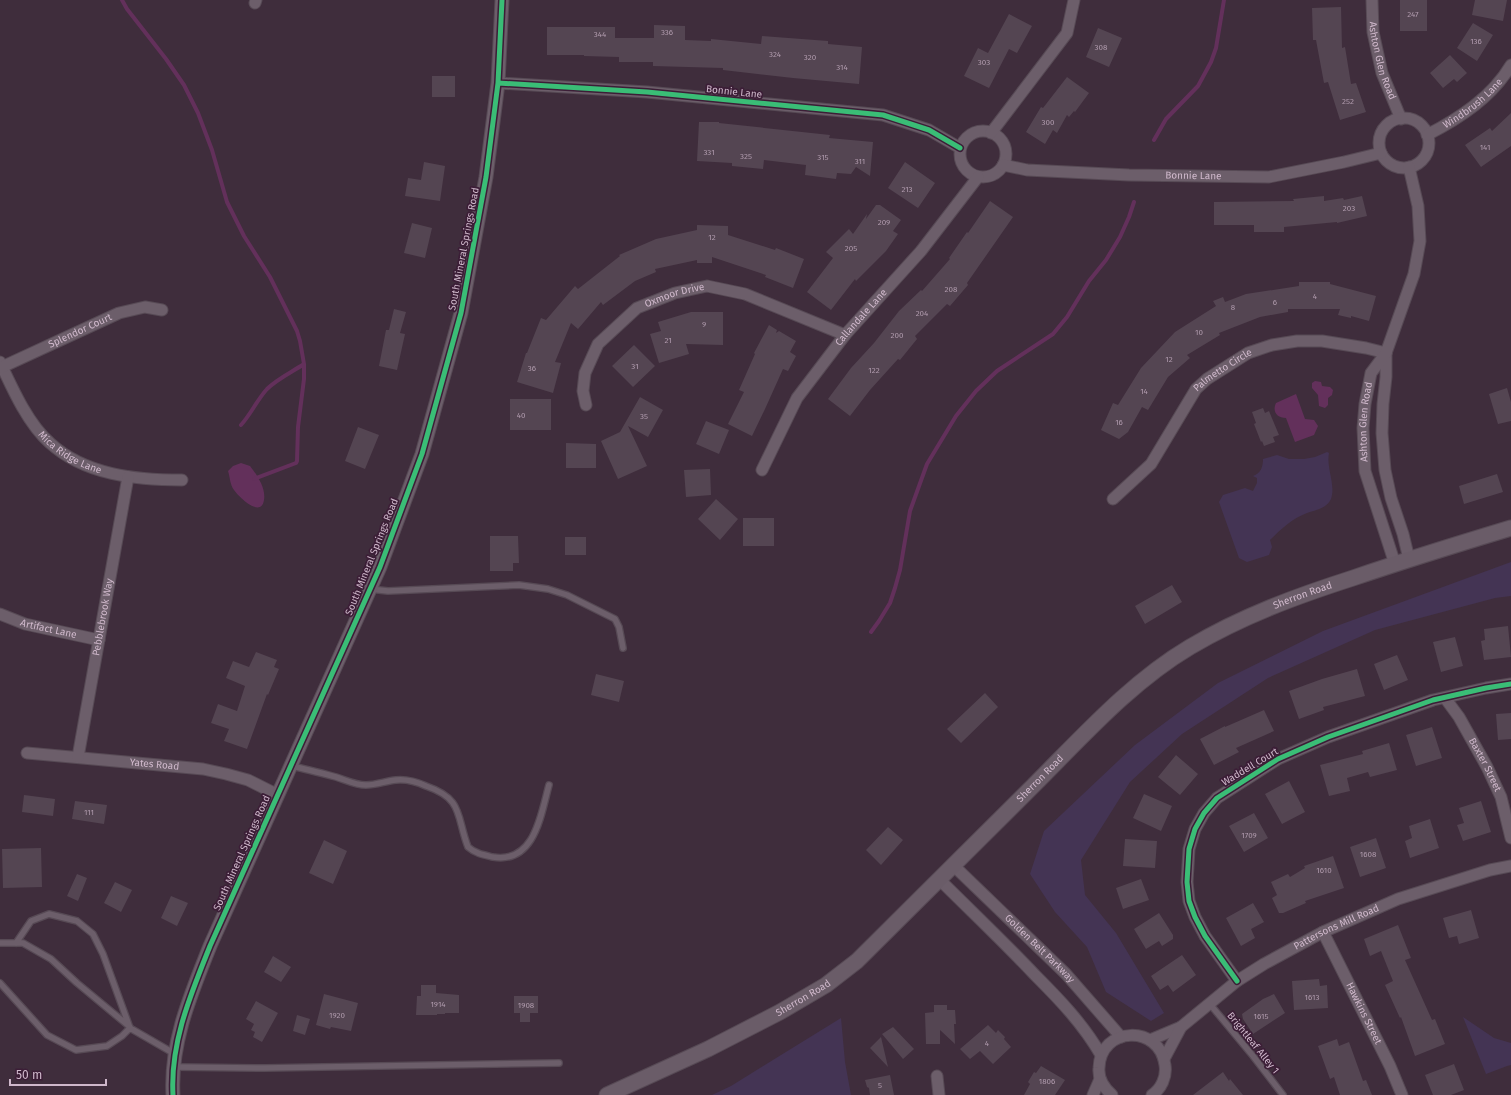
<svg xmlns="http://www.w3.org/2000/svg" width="1511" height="1095" viewBox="0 0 1511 1095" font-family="'Fira Sans',sans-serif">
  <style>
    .green { fill: #443454 }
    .water { fill: #63305b }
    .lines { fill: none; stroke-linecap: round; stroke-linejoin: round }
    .stream { stroke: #63305b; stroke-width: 4 }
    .building { fill: #544552 }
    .service-casing { stroke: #574a55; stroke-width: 8 }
    .minor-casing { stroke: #574a55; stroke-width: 13 }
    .tertiary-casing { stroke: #574a55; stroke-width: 15 }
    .secondary-casing { stroke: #574a55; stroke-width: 17 }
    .service { stroke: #6c5e6a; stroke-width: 5.5 }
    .minor { stroke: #6c5e6a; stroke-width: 11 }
    .tertiary { stroke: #6c5e6a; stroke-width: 13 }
    .secondary { stroke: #6a5c68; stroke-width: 15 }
    .cycleway-casing { stroke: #3c1e37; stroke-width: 8 }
    .cycleway { stroke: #3abd76; stroke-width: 5 }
    .labels { text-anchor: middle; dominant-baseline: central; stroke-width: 3.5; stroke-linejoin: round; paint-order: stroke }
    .number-label { font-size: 8px; fill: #b09bad }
    .street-label { font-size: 10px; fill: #cfb8cb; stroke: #3c1e37 }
  </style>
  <rect width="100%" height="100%" fill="#3f2d3c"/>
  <path class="green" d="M1327,452L1329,453C1326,468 1336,484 1331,499C1327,508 1316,510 1307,513C1293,518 1281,529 1270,540L1272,547L1269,555L1247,562L1239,558L1219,502L1223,495L1245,488L1253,491L1257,483V478L1253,476C1261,473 1263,467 1263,459L1277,455L1289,459H1304L1315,457Z
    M1511,562V596L1495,598L1375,630L1268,678L1182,734L1130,782L1081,860L1085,895L1116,933L1164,1013L1151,1021L1106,992L1087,947L1055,912L1030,874L1044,831L1135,745L1218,683L1323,631Z
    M1463,1017L1494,1038L1511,1043V1065L1507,1066L1486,1074Z
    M841,1018L845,1062L851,1095H712L731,1086Z"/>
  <path class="water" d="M1315,381L1321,382L1322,386L1330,387L1333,390L1332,395L1328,398V405L1325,408L1319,406L1318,395L1312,388V383Z
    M1296,394L1305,419L1314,420L1318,426L1314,435L1295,442L1286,418C1277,418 1272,412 1276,403Z
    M241,463L250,466C257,475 266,488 264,500C261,519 238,496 234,490C230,485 230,477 228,471L233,466Z"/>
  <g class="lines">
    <path class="stream" d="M122,0L127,9L166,59L184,85L198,113L212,150L227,202L244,236L270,277L297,331L300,341L304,364V379L298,427L297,461L296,463L254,479
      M1154,140L1166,119L1198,86L1211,62L1216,48L1224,0
      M241,425C251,414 257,400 267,389C277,379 292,372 304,364
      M871,632L879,621L890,603L895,588L900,570L910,511L927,464L956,416L976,391L997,371L1053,334L1067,317L1089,281L1106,260L1120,237L1129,217L1134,202"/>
  </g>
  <path class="building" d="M1400,0H1427V31H1400Z
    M1475,0H1507L1503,21L1472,15Z
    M1341,7L1342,48L1345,47L1351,84L1356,83L1366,112L1340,120L1328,82L1324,83L1316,40H1313L1312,8Z
    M1009,14L1032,26L1017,53L1009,49L989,88L964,76L978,48L988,53Z
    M1473,23L1493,35L1477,61L1457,48Z
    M654,25L685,26V40L711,41V39L761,44L762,36L828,41V44L862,47L859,84L793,78L723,70V68L653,66V62H619V57L584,56V55H547V27H615V38H654Z
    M1098,28L1122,38L1109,67L1086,57Z
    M1450,55L1467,73L1457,82L1454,79L1443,88L1430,73Z
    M432,76H455V97H432Z
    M1067,77L1089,93L1075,112L1074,111L1069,117L1067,115L1057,133L1053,130L1045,144L1026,132L1041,107L1043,108Z
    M1511,113V146L1481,167L1465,145L1490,128L1492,131Z
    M699,122H719V123L830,135L829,138L873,142L870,176L856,167L851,174L837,173L836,179L805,175L806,165L764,160L763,169L732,166V163L697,161Z
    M424,162L445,166L440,201L405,196L408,178L421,180Z
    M905,162L935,183L918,208L888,188Z
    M1324,196V201L1343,198L1344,200L1362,196L1367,216L1337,223V222L1284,227V232H1254V225H1214V202L1294,201L1293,199Z
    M990,201L1013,217L967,283L968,285L950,306L947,304L915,336L917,339L900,360L898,359L870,390L850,416L828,399L851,368L874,343L899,311L921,290L922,291L950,259L949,258L967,232L968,233Z
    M876,205H880L901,220L893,231L898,234L886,251L856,281L855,279L831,310L807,292L833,258L826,252L849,229L853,234L867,214L866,219Z
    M412,223L432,228L425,258L404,253Z
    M697,225L728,226V235L775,250L776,248L804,259L793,288L765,277L766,275L712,257V263H697V260L655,269L656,272L635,281L603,305L601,302L578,329L571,323L555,362L561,363L553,393L517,382L526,353H527L541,318L546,320L575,286L578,289L620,256L619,255L656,239L697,230Z
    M1299,282H1330V284L1376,296L1369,321L1351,316V318L1338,315L1340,309H1288V312L1260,317L1219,333L1220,335L1187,355L1190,358L1168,377L1148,410L1142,407L1128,432L1119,439L1101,430L1113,403L1118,405L1141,368L1175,332L1216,306L1213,301L1223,297L1225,302L1246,294L1299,286Z
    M394,309L406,312L400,333L405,334L397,370L379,366L386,330H389Z
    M691,312H723V345L686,344L689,354L659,363L650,334L661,331L658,322Z
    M769,325L777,330L776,333L779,331L796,341L790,352L796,356L788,371L783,369L765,409L752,436L728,424L744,392L739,390L755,354L754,353Z
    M634,345L655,366L633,387L612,366Z
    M1507,388L1511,402V421L1498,424L1489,394Z
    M640,397L663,410L648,437L628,426L647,466L618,479L601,441L620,432Z
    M510,399H551V430H510Z
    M1263,408L1265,413L1269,411L1279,435L1273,437L1275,442L1264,446L1262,441L1261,442L1254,424L1256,423L1252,412Z
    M706,421L729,430L719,454L696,444Z
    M358,427L379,435L365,469L345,461Z
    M566,443L596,444V468H566Z
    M710,469L711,495L686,497L684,470Z
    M1497,474L1503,492L1464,504L1459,486Z
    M716,499L738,519L720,540L698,519Z
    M743,518H774V546H743Z
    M490,536H518L519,563H513V571H490Z
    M565,537H586V555H565Z
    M1172,585L1182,602L1145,624L1135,606Z
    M1508,626L1511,657L1484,660L1481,641L1485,640L1484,629Z
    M1455,637L1463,666L1441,672L1433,642Z
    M256,652L277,660L274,667L279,669L268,695L267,694L247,749L224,741L229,729L211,723L218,704L237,711L245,686L226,678L233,661L249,667Z
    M1397,655L1408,680L1384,690L1374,664Z
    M1357,669L1365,696L1323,707L1324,710L1299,719L1289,691L1322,679Z
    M596,674L624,681L619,702L591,695Z
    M985,693L998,707L961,743L947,729Z
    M1264,710L1274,731L1236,748L1239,752L1214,765L1200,739L1225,726V727Z
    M1511,713V739L1498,740L1496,714Z
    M1432,727L1442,758L1416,766L1406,735Z
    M1389,743L1397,770L1370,777L1368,772L1347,778L1350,791L1329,796L1320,765L1363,754L1362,751Z
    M1176,755L1198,774L1180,795L1158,777Z
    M1289,781L1305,812L1282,824L1265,794Z
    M1144,794L1172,806L1161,831L1133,818Z
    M24,795L55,799L53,816L22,812Z
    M75,801L107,805L104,824L72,819Z
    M1481,801L1491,832L1463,841L1457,825L1464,823L1459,808Z
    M1254,813L1268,838L1244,852L1229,826Z
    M1430,819L1439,848L1410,858L1405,841L1412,838L1409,826Z
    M888,827L903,840L881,865L866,850Z
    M1376,838L1386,868L1360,877L1350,847Z
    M1125,839L1157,841L1155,868L1123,866Z
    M324,840L347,851L333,884L309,873Z
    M41,848L42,887L3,888L2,849Z
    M1333,856L1344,888L1305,901L1306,903L1283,913H1279L1272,898L1277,895L1271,882L1288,874L1290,877L1305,868L1304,866Z
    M77,874L87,878L78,901L67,896Z
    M1141,879L1149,900L1123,909L1116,888Z
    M115,882L132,890L121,912L104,903Z
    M171,896L188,903L177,926L161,918Z
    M1253,903L1264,922L1251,929L1255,938L1241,946L1226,918Z
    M1471,910L1479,938L1459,944L1457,936L1449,938L1443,918Z
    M1159,913L1173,935V939L1162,946L1159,941L1146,949L1134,929Z
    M1398,925L1411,958L1405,960L1432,1020L1435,1019L1445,1044L1415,1056L1401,1017L1400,1018L1385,985L1393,981L1381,951L1370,956L1364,939Z
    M1182,955L1196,975L1173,992L1168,985L1160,990L1151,976Z
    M273,956L291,967L281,982L264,972Z
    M1319,979L1320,986L1327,985L1328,1008L1294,1010L1292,981Z
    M421,985H436V993L459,995V1013H445V1014H437V1015H416L417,996H421Z
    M324,994L358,1003L351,1031L331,1027L330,1029L316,1025Z
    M1274,994L1285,1013L1253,1034L1243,1019L1242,1014L1263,999Z
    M514,996H538V1013H530V1022H520V1013H514Z
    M256,1001L278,1013L262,1042L253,1037L255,1032L251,1030L254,1024L246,1019Z
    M934,1005H947V1010H955L956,1024H954L955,1044L940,1030V1044H926L925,1013L934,1012Z
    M297,1015L310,1019L305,1035L293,1031Z
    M988,1025L996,1033L998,1030L1005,1037L1004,1039L1011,1047L993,1064L980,1051L970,1059L960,1049Z
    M893,1027L914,1049L903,1059L882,1034Z
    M881,1037L888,1067L870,1048Z
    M1337,1039L1339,1046L1349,1042L1363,1081L1366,1080L1372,1095H1340L1334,1077L1330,1079L1318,1046Z
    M1454,1064L1464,1090L1451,1095H1433L1425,1075Z
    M1041,1066L1065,1080L1055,1095H1024L1030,1084L1028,1082L1034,1072L1036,1073Z
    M1223,1072L1229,1081L1230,1079L1243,1095H1193Z
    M890,1075L894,1095H870L869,1088L867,1087L865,1080Z"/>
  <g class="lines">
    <g class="service-casing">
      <path id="service" d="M370,589L388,591L519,585L548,589L567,595L615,619L619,627L623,648
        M291,766C306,769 321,773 336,777C346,780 355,785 366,785C376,785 386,781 396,780C406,779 417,782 426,786C464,799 456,816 468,847C476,854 484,855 493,857C535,864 541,814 549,785
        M0,943H23L51,959L77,983L130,1027
        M16,943L31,921L49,914L77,921L93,934L103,954L130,1028
        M0,983L47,1035L76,1050L107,1046L122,1036L130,1028L175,1054
        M1209,1003L1253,1056L1283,1095
        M174,1067L265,1068L559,1063"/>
    </g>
    <g class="minor-casing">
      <g id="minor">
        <path id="s1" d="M1372,0L1373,32L1382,73L1401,119"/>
        <path d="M255,3L256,0"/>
        <path d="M498,83L647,92L883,115L929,130L960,148"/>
        <circle cx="1404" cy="143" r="25"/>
        <circle cx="983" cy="154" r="23"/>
        <path d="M991,133L1067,33L1074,0"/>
        <path id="s2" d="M1427,135C1460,118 1492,97 1511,65"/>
        <path id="s3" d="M1003,165L1027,170L1129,175L1269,177L1344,162L1381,153"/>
        <path d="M1386,353V377L1383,404L1382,433L1385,470L1391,498L1403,534L1409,559"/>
        <path id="s4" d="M0,362C12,388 28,424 50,443C85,475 136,480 182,480"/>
        <path id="s5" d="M2,367L119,313L145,307L162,310"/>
        <path id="s6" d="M586,405L583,391L585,373L598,344L637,308L675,293L707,286L745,294L845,335"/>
        <path id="s7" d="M762,470L797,398L845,335L921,251L978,177"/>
        <path id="s8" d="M1113,499L1151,464L1196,389L1207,379L1248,353L1272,345L1297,341H1322L1366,348L1386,353"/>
        <path id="s9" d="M1395,564L1365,471L1363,428L1365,404L1371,373L1386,353L1414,274L1420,241L1418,206L1409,167"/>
        <path id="s10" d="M0,614L25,624L99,640"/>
        <path id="s11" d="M1445,698L1459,717L1487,767L1501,797L1511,838"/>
        <path id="s12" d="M27,753L203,769L226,774L248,780L278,795"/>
        <path id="s13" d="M78,757L128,477"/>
        <path id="s14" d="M954,866L1066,974L1121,1037"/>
        <path d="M940,880C971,911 1004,942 1035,975C1060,1000 1083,1024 1101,1055"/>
        <path id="s15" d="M1323,932L1390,1066L1402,1095"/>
        <path d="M1237,981L1205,936L1195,917L1189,901L1187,882L1189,849L1195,829L1204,813L1217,798L1278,759L1328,737L1433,700L1486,688L1511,684"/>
        <path d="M1150,1040L1181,1027"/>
        <path id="s16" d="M1164,1059L1181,1027L1237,981L1264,964L1323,932L1398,899L1490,870L1511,866"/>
        <path d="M937,1076L939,1095"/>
        <path d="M1093,1095L1100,1079"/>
        <path d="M1112,1095C1104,1088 1098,1079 1099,1068C1100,1026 1160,1024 1165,1065C1167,1077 1161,1089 1152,1095"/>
      </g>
    </g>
    <g class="tertiary-casing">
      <path id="tertiary" d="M173,1095C170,1042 191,994 210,946L380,567L422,454L461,313L486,177L498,83L502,0"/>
    </g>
    <g class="secondary-casing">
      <g id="secondary">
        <path id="s17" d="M607,1095L708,1049L780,1012L826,985L857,961C916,903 975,844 1034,785C1083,736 1131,682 1190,647C1242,616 1297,596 1353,578C1406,560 1458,544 1511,528"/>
      </g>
    </g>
    <use href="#service" class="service"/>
    <use href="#minor" class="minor"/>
    <use href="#tertiary" class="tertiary"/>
    <use href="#secondary" class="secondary"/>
    <g class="cycleway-casing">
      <path id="cycleway" d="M498,83L647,92L883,115L929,130L960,148
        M1237,981L1205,936L1195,917L1189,901L1187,882L1189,849L1195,829L1204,813L1217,798L1278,759L1328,737L1433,700L1486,688L1511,684
        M173,1095C170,1042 191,994 210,946L380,567L422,454L461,313L486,177L498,83L502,0"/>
    </g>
    <use href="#cycleway" class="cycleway"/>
  </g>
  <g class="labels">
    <g class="number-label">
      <text x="1413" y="14">247</text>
      <text x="667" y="32">336</text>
      <text x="600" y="34">344</text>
      <text x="1476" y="41">136</text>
      <text x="1101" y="47">308</text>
      <text x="775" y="54">324</text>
      <text x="810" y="57">320</text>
      <text x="984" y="62">303</text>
      <text x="842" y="67">314</text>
      <text x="1348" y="101">252</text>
      <text x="1048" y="122">300</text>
      <text x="1485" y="147">141</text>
      <text x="709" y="152">331</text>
      <text x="746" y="156">325</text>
      <text x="823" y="157">315</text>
      <text x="860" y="161">311</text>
      <text x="907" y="189">213</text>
      <text x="1349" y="208">203</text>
      <text x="884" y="222">209</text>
      <text x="712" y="237">12</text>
      <text x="851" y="248">205</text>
      <text x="951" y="289">208</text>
      <text x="1315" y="296">4</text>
      <text x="1275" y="302">6</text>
      <text x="1233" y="307">8</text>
      <text x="922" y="313">204</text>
      <text x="704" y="324">9</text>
      <text x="1199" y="332">10</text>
      <text x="897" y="335">200</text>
      <text x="668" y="340">21</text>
      <text x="1169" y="359">12</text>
      <text x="635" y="366">31</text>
      <text x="532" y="368">36</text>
      <text x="874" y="370">122</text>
      <text x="1144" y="391">14</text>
      <text x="521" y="415">40</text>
      <text x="644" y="416">35</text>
      <text x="1119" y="422">16</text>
      <text x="89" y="812">111</text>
      <text x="1249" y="835">1709</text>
      <text x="1368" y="854">1608</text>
      <text x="1324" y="870">1610</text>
      <text x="1312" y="997">1613</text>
      <text x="438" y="1004">1914</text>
      <text x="526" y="1005">1908</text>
      <text x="337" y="1015">1920</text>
      <text x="1261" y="1016">1615</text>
      <text x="987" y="1043">4</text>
      <text x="1047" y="1081">1806</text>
      <text x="880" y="1085">5</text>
    </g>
    <g class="street-label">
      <text stroke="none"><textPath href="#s1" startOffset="62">Ashton Glen Road</textPath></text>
      <text transform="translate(734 92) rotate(6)">Bonnie Lane</text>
      <text stroke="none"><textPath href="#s2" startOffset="56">Windbrush Lane</textPath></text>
      <text stroke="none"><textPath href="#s3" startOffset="191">Bonnie Lane</textPath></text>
      <text transform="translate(464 249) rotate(-79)">South Mineral Springs Road</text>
      <text stroke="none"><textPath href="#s6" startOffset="157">Oxmoor Drive</textPath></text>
      <text stroke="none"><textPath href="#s7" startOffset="183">Callandale Lane</textPath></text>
      <text stroke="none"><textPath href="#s5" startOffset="86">Splendor Court</textPath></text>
      <text stroke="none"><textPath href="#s8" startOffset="172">Palmetto Circle</textPath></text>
      <text stroke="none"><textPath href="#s9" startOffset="147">Ashton Glen Road</textPath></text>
      <text stroke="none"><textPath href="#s4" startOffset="118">Mica Ridge Lane</textPath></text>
      <text transform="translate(372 557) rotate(-68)">South Mineral Springs Road</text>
      <text stroke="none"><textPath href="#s17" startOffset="867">Sherron Road</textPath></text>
      <text stroke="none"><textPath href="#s13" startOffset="142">Pebblebrook Way</textPath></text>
      <text stroke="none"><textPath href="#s10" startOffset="51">Artifact Lane</textPath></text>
      <text stroke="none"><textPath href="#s12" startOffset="128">Yates Road</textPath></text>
      <text stroke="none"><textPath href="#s11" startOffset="78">Baxter Street</textPath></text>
      <text transform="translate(1250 767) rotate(-31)">Waddell Court</text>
      <text stroke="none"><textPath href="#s17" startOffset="543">Sherron Road</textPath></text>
      <text transform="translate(242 853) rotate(-66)">South Mineral Springs Road</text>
      <text stroke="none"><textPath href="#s16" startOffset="222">Pattersons Mill Road</textPath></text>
      <text stroke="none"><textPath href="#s14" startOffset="119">Golden Belt Parkway</textPath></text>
      <text stroke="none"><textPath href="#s17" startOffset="219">Sherron Road</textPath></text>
      <text stroke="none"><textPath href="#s15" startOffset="91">Hawkins Street</textPath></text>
      <text transform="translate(1253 1043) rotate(51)">Brightleaf Alley 1</text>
    </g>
  </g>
  <path d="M10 1079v6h96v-6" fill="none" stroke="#cfb8cb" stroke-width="2"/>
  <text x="16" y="1079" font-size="12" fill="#cfb8cb" stroke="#3c1e37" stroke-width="3" paint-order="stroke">50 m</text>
</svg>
